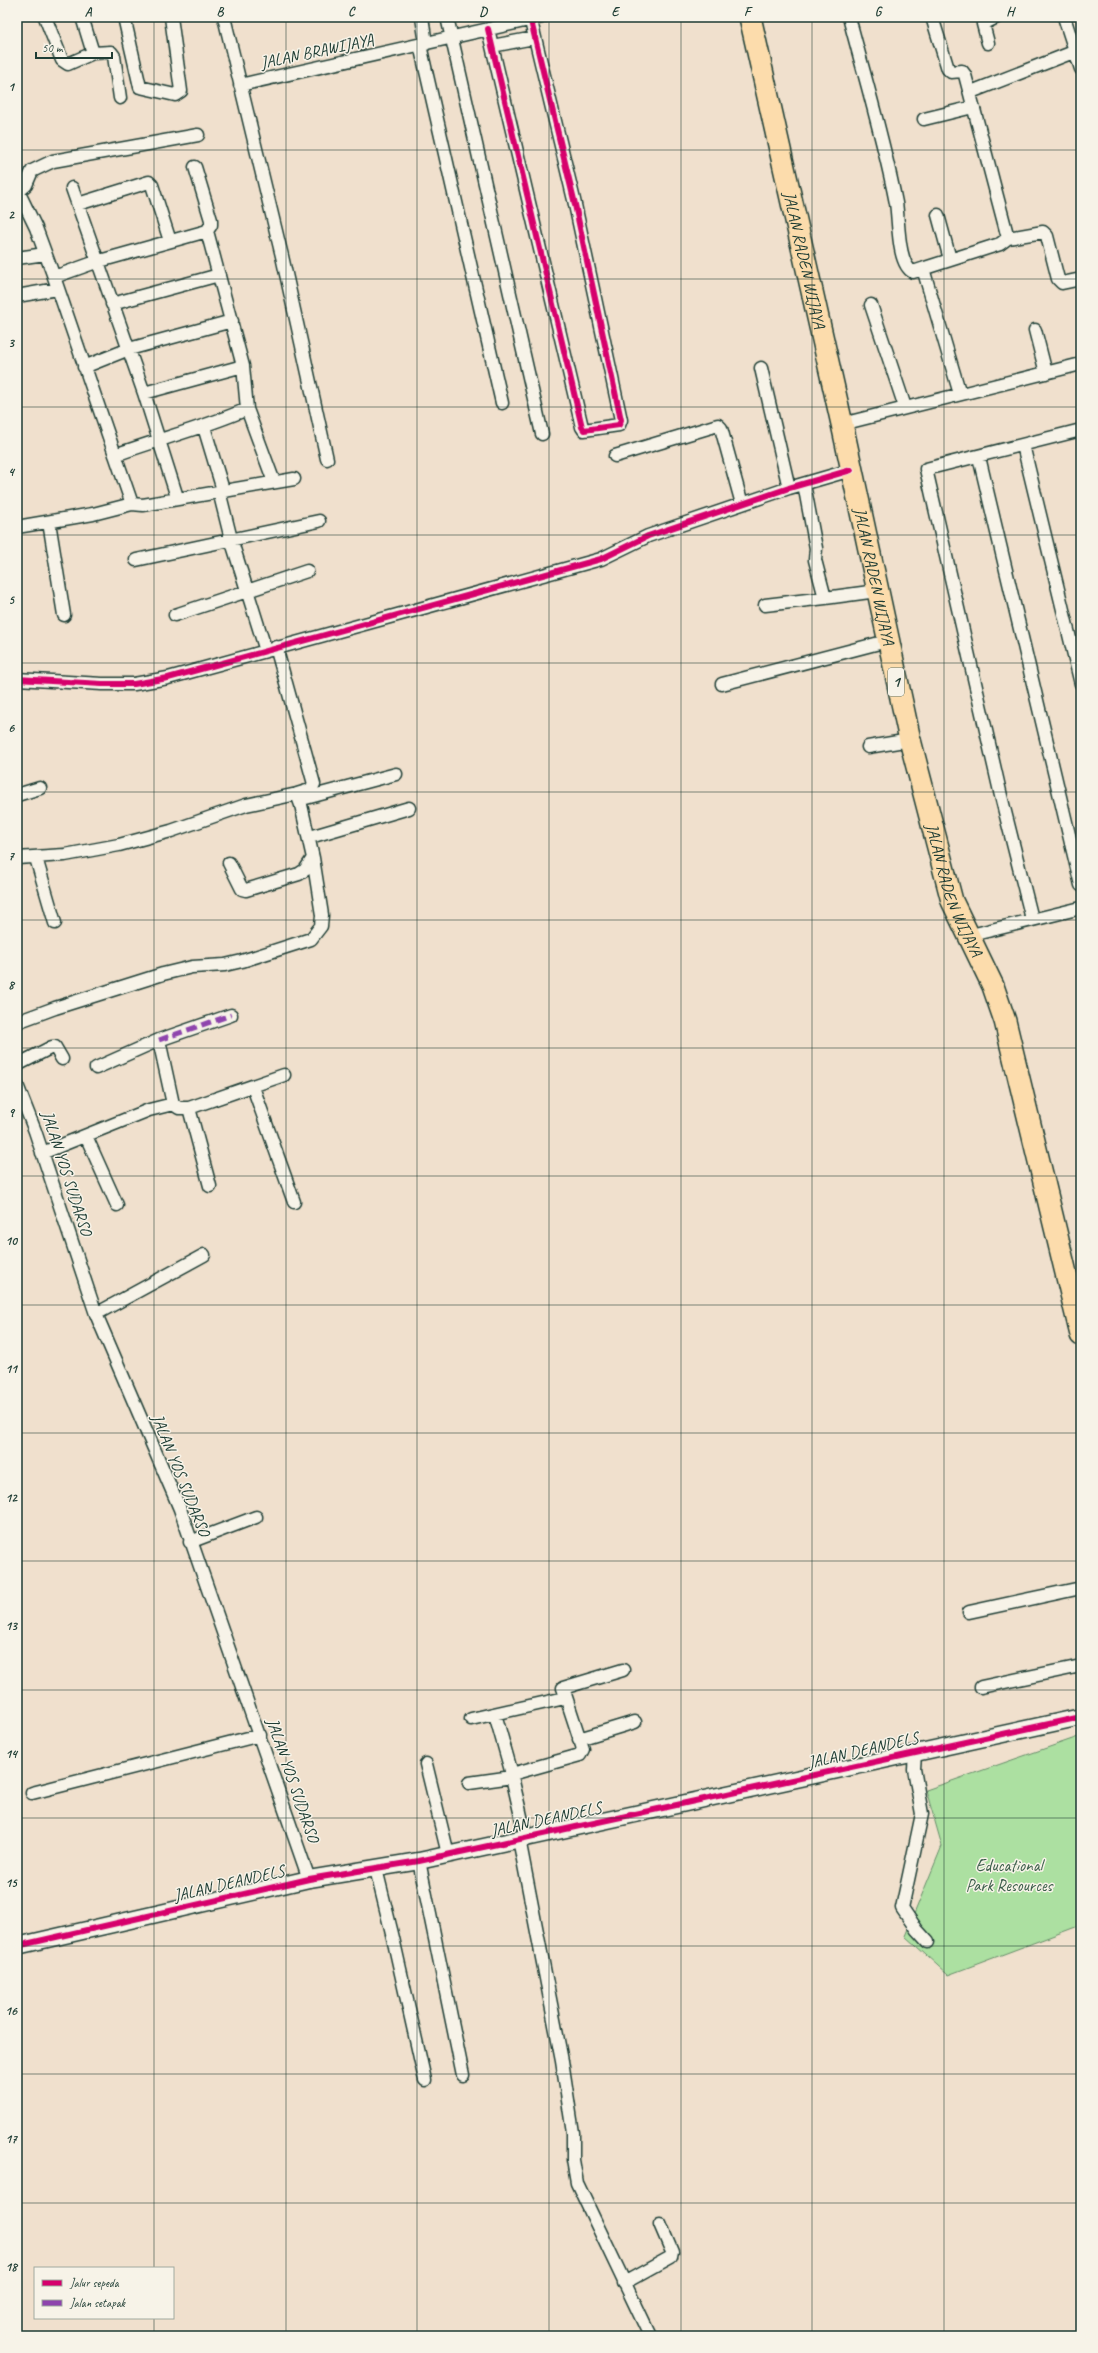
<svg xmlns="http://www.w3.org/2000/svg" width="1098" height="2353" viewBox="0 0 1098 2353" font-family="Caveat,sans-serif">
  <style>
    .green { fill: #ace0a1; stroke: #668e6a }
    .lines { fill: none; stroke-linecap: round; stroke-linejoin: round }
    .street-casing { stroke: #1f3d34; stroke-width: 15 }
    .secondary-casing { stroke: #1f3d34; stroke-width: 19 }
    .highway-casing { stroke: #1f3d34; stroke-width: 24 }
    .street { stroke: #f7f3e8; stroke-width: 12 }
    .secondary { stroke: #f7f3e8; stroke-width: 16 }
    .highway { stroke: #fcdcac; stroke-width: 21 }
    .quiet { stroke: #8e44ad; stroke-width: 5; stroke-dasharray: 10 5; stroke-linecap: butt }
    .cycleway-casing { stroke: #f7f3e8; stroke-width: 8 }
    .cycleway { stroke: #d6006c; stroke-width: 6 }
    .grid { fill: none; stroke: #1f3d34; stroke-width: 1; stroke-opacity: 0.55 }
    .labels { text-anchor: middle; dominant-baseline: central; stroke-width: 3; stroke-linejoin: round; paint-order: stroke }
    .shield { fill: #f7f3e8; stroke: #60746a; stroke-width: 1 }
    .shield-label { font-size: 16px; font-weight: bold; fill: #1f3d34 }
    .street-label { font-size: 17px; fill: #1f3d34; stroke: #f7f3e8 }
    .park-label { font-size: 17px; fill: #3b5e4a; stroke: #f7f3e8 }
    .neatline { fill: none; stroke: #1f3d34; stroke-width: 1.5 }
    .grid-label { font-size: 13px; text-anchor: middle; font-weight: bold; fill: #1f3d34 }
  </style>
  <rect width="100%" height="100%" fill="#f0e0cd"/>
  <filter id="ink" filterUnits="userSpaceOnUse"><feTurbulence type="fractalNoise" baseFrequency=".025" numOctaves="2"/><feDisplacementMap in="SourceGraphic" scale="8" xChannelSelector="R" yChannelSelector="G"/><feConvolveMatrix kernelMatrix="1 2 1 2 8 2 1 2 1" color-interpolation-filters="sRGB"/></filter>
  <g filter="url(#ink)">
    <path class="green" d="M1081,1736V1925L948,1975L905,1936L942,1846L926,1790Z"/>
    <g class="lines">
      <g class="street-casing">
        <path id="street" d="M45,17L62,60L68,64L93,53L111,52L114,56L120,98
          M82,17L93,53
          M124,17L140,87L175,95L181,91L171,17
          M224,17L282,256L327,459
          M422,17L426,44
          M447,17L542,434
          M849,17C865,78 884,141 896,203C899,220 897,264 913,272L925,268
          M932,17L948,69L951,72L962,71L965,75L1008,238
          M1064,17L1081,69
          M488,29L582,427L584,430L619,425L621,420L574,200L530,17
          M988,43L983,24L997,17
          M420,45L502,403
          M492,46L534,38
          M240,85L542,17
          M971,92L1076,51
          M924,119L973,107
          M17,174L19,193L36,228L54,277L96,262L207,231L211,225V220L195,167
          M72,188L144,393L177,497
          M17,193L26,185L32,171L53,161L198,135
          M78,204L149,182L152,185L170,241
          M938,215L950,259
          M17,258L45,254
          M54,277L132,504L143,505L294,479
          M17,296L57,289
          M112,304L219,275
          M871,305L905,407
          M1035,330L1046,373
          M84,367L129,349L232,321
          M761,368L789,488
          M144,393L243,366
          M960,394L924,272L925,268L1000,244L1008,238L1043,232L1047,236L1058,279L1062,283L1081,279
          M247,409L274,482
          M842,424L1081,364
          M204,427L223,490
          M1023,445L1081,684
          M115,455C159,439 204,428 247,409L243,366L207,231
          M615,456L718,425L721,428L742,504
          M979,457L1081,885
          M804,484L816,548L815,560L825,598L877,591
          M219,491L231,539L266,651
          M49,522L64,615
          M17,527L93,514L132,504
          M136,560L319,521
          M765,605L825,598
          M175,615L307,571
          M17,679L102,684H134L168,678L601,559L648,536L789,488L851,470
          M722,684L887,641
          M868,747L910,740
          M17,795L40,788
          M302,799L396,774
          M310,837L409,808
          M17,858L65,855L119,845L171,831L246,805L297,794
          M36,858L55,923
          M229,863L242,889L246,890L299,874L305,870L313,858L301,805L297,794L310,790L314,784L276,647
          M1032,919L1001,796L926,469L1081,430
          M967,936L1081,908
          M17,1022L55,1008L163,974L192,967L225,965L242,961L311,939L321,926L322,915L313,858
          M159,1040L231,1015
          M17,1065L52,1047H55L62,1059
          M96,1068L159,1040L173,1104
          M17,1085L35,1131L96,1314L180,1509L309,1879
          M253,1087L294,1202
          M189,1108L210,1186
          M86,1136L117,1205
          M42,1153L149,1110L173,1104L179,1108H189L284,1075
          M96,1314L204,1255
          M190,1542L256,1517
          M969,1612L1081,1588
          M981,1687L1081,1666
          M495,1714L512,1774
          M471,1719L565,1698
          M579,1739L635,1722
          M915,1753L914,1769L922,1814L902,1908L917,1930L928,1942
          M426,1764L448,1854
          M512,1777L526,1838
          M469,1783L512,1777V1774L580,1755L583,1749L563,1688L623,1670
          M32,1793L260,1735
          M519,1839L562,2061L573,2133V2160L577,2183L650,2336
          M419,1861L463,2075
          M376,1869L393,1938L425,2080
          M624,2283L671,2257L672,2252L660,2224"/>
      </g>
      <g class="secondary-casing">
        <path id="secondary" d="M17,1946L309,1879L419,1861L1081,1717"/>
      </g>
      <g class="highway-casing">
        <g id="highway">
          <path id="s1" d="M750,17L842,424L910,740L952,901L993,986L1005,1021L1081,1335"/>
        </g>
      </g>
      <use href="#street" class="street"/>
      <use href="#secondary" class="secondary"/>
      <use href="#highway" class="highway"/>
      <path class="quiet" d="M159,1040L231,1015"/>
      <g class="cycleway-casing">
        <path id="cycleway" d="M488,29L582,427L584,430L619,425L621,420L574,200L530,17
          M17,679L102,684H134L168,678L601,559L648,536L789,488L851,470
          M17,1946L309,1879L419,1861L1081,1717"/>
      </g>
      <use href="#cycleway" class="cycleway"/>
    </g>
  </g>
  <path class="grid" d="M154,17V2268M286,17V2336M417,17V2336M549,17V2336M681,17V2336M812,17V2336M944,17V2336M17,150H1081M17,279H1081M17,407H1081M17,535H1081M17,663H1081M17,792H1081M17,920H1081M17,1048H1081M17,1176H1081M17,1305H1081M17,1433H1081M17,1561H1081M17,1690H1081M17,1818H1081M17,1946H1081M17,2074H1081M17,2203H1081M154,2318V2336"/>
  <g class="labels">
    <rect class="shield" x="888" y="668" width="16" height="28" rx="3"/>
    <g class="shield-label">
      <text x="896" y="682">1</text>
    </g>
    <g class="street-label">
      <text transform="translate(317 51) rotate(-12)">JALAN BRAWIJAYA</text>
      <text stroke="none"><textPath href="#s1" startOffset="249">JALAN RADEN WIJAYA</textPath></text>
      <text stroke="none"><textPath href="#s1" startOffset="573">JALAN RADEN WIJAYA</textPath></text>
      <text stroke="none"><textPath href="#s1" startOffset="897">JALAN RADEN WIJAYA</textPath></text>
      <text transform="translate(67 1173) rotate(72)">JALAN YOS SUDARSO</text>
      <text transform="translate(181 1475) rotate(68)">JALAN YOS SUDARSO</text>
      <text transform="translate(863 1750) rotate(-13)">JALAN DEANDELS</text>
      <text transform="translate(293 1780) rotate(71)">JALAN YOS SUDARSO</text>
      <text transform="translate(546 1819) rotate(-12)">JALAN DEANDELS</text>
      <text transform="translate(229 1883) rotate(-13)">JALAN DEANDELS</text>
    </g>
    <g class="park-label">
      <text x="1009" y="1865">Educational<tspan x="1009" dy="20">Park Resources</tspan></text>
    </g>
  </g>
  <rect width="1098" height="2353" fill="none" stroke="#f7f3e8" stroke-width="44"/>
  <rect x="34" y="2267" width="140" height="52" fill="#f7f3e8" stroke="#a1aaa0"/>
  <rect x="42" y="2280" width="20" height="6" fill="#d6006c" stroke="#a1aaa0"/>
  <text x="70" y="2287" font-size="12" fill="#1f3d34">Jalur sepeda</text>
  <rect x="42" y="2300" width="20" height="6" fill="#8e44ad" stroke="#a1aaa0"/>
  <text x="70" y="2307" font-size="12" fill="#1f3d34">Jalan setapak</text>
  <path d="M36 52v6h76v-6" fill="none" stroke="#1f3d34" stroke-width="2"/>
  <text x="42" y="52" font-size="12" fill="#1f3d34" stroke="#f7f3e8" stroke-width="3" paint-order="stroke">50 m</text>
  <rect x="22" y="22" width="1054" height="2309" class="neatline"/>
  <g class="grid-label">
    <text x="88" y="16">A</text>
    <text x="220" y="16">B</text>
    <text x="351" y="16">C</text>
    <text x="483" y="16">D</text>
    <text x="615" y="16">E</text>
    <text x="747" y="16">F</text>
    <text x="878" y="16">G</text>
    <text x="1010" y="16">H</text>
    <text x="11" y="91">1</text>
    <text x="11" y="219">2</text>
    <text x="11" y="347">3</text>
    <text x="11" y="476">4</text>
    <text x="11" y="604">5</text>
    <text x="11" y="732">6</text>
    <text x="11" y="860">7</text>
    <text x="11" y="989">8</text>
    <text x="11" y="1117">9</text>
    <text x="11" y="1245">10</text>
    <text x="11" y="1373">11</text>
    <text x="11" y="1502">12</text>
    <text x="11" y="1630">13</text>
    <text x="11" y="1758">14</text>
    <text x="11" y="1887">15</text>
    <text x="11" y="2015">16</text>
    <text x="11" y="2143">17</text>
    <text x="11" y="2271">18</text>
  </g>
</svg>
